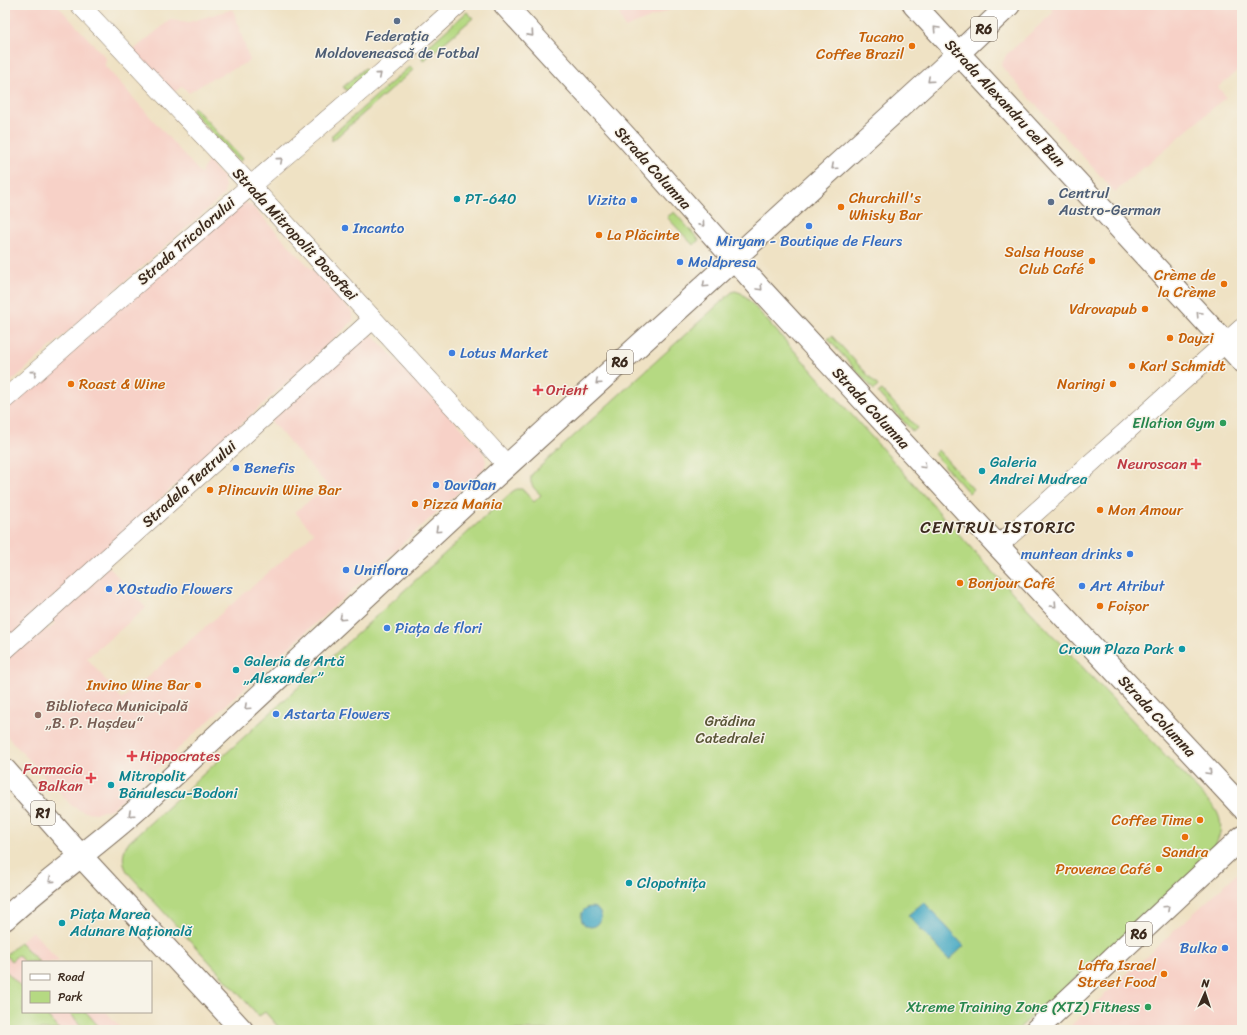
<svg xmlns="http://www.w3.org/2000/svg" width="1247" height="1035" viewBox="0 0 1247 1035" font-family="Sriracha,sans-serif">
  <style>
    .built { fill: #f7d1c7 }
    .green { fill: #b5d982; stroke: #788250 }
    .water { fill: #42a7c2; stroke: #3e6870 }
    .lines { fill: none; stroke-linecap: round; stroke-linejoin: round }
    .street-casing { stroke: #7a6a58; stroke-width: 20 }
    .secondary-casing { stroke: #7a6a58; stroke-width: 24 }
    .primary-casing { stroke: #7a6a58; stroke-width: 24 }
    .street { stroke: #fff; stroke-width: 19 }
    .secondary { stroke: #fff; stroke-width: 22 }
    .primary { stroke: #fff; stroke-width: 22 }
    .oneway { stroke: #a79f9a }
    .service-dot { fill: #5c6f8a; stroke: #f7f3e8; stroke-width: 1.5 }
    .food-dot { fill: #e8710a; stroke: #f7f3e8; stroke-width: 1.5 }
    .culture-dot { fill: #0f9aa8; stroke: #f7f3e8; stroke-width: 1.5 }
    .shop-dot { fill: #3f7fe0; stroke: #f7f3e8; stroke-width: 1.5 }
    .health-dot { fill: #e0444e; stroke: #f7f3e8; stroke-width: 1.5 }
    .leisure-dot { fill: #2e9e5b; stroke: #f7f3e8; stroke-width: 1.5 }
    .education-dot { fill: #8d6e63; stroke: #f7f3e8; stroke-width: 1.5 }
    .labels { text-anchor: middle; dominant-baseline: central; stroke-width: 3; stroke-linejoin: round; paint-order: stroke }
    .shield { fill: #f7f3e8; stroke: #73665b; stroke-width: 1 }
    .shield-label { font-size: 14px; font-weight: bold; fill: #3b2a1e }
    .service-label { font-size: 15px; fill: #4e5e75; stroke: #f7f3e8 }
    .food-label { font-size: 15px; fill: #c56008; stroke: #f7f3e8; text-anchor: start }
    .street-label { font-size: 15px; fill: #3b2a1e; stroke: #f7f3e8 }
    .culture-label { font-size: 15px; fill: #0d838f; stroke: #f7f3e8; text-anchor: start }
    .shop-label { font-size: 15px; fill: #366cbe; stroke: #f7f3e8; text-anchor: start }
    .health-label { font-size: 15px; fill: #be3a42; stroke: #f7f3e8; text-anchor: start }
    .leisure-label { font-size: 15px; fill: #27864d; stroke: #f7f3e8; text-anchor: end }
    .education-label { font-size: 15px; fill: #785e54; stroke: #f7f3e8; text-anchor: start }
    .park-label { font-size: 15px; fill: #5a5637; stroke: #f7f3e8 }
    .quarter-label { font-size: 17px; letter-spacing: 1px; fill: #3b2a1e; stroke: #f7f3e8 }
  </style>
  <rect width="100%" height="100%" fill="#f7f3e8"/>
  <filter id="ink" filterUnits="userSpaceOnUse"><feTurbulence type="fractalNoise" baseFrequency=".025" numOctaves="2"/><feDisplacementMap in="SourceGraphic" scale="8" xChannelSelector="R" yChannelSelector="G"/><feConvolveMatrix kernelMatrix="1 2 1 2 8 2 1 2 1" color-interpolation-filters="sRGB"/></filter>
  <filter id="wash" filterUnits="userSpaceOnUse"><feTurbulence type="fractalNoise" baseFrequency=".012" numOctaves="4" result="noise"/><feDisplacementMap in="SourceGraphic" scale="16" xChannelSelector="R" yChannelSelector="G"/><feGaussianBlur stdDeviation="0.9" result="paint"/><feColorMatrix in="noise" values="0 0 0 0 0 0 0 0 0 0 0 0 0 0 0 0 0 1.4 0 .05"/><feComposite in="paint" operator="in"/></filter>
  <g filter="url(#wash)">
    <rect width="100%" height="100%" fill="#efe2c4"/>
    <path class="built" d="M5,5H57L106,58L105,66L201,174L208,161L223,177L225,186L224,195L220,198L5,387Z
      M616,5H678L679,6L625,28Z
      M1055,5H1242V69L1241,68L1218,87L1226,97L1115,192L1001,66L1006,55L1054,12L1051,9Z
      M233,9L250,61L209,80L189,93L182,86L172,94L131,52L170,20L189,22Z
      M245,202L251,205L351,311L353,314V321L5,642V409L233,206Z
      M370,334L373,336L480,447L483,452L486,461L485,465L483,470L119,803L111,809L97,813L84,812L72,806L5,734V656L44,626L48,630L55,624L50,619L108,566L146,608L87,658L122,699L314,533L295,512L328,486L268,418Z
      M1242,869V1030H1066Z
      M32,931L60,962H23V1012H106L123,1030H5V956Z"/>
    <path class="green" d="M467,12L473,18L423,61L422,56L425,49Z
      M409,67L414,69L332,141V135Z
      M365,68L369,73L348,92L343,87Z
      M194,107L242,159L239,162L191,110Z
      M674,212L699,240L693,245L667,217Z
      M735,291L741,293L746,297L982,560L1213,806C1224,820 1222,833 1214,848C1207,862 1183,881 1171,892C1121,939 1068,984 1017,1030H281L265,1012L259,1016L128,873C122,864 122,853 127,844L513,491L517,489H522L534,502L541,495C534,489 528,483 532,474L721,302L732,292Z
      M832,336L878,386L874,390L828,339Z
      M882,390L917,428L913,432L878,393Z
      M938,450L973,489L969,493L934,454Z
      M20,942L39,962H24L18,955L11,961L6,955Z
      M5,970L23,989V1012H44L60,1030H5Z
      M69,1012H86L102,1030H83L84,1029Z"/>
    <path class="water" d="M924,902L964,946L949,960L908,915Z
      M581 917a10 10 0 1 1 20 0a10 10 0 1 1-20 0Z"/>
  </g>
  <g filter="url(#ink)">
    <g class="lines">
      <g class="street-casing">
        <path id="street" d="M80,5L251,186L507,465
          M5,399L103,313L407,51L458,5
          M998,546L1242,328
          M5,650L373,319"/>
      </g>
      <g class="secondary-casing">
        <path id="secondary" d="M505,5L627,138L758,286L998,546L1242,807
          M914,5L1242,361"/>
      </g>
      <g class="primary-casing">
        <path id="primary" d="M5,770L80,855L242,1030
          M5,919C48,879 97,846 140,807L487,484L943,68L1009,5
          M1036,1030L1242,837"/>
      </g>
      <use href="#street" class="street"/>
      <use href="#secondary" class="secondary"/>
      <use href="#primary" class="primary"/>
    </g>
    <defs><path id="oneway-chevron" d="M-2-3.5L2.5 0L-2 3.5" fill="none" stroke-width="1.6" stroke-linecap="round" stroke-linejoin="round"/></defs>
    <g class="oneway">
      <use href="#oneway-chevron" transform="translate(936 29) rotate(-133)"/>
      <use href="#oneway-chevron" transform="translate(531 34) rotate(48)"/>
      <use href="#oneway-chevron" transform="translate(379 75) rotate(-41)"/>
      <use href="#oneway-chevron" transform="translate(930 80) rotate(138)"/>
      <use href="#oneway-chevron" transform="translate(280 160) rotate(-41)"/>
      <use href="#oneway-chevron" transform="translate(834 167) rotate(138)"/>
      <use href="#oneway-chevron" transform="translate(702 224) rotate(49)"/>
      <use href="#oneway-chevron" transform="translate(705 285) rotate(137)"/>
      <use href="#oneway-chevron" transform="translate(760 288) rotate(47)"/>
      <use href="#oneway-chevron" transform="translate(1199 314) rotate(-133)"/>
      <use href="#oneway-chevron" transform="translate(34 373) rotate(-41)"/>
      <use href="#oneway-chevron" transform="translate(598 382) rotate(138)"/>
      <use href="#oneway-chevron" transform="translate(924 466) rotate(47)"/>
      <use href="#oneway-chevron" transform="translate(438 530) rotate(137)"/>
      <use href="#oneway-chevron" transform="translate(1054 605) rotate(47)"/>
      <use href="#oneway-chevron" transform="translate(342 618) rotate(137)"/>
      <use href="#oneway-chevron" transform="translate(247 707) rotate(137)"/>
      <use href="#oneway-chevron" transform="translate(1209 772) rotate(47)"/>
      <use href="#oneway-chevron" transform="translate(131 814) rotate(138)"/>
      <use href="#oneway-chevron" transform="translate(51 880) rotate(140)"/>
      <use href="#oneway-chevron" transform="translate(1167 908) rotate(-43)"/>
    </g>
  </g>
  <g class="service-dot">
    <circle cx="397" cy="21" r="4"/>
    <circle cx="1051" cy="202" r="4"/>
  </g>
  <g class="food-dot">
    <circle cx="912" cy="46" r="4"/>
    <circle cx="841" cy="207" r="4"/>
    <circle cx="599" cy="235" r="4"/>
    <circle cx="1092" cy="261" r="4"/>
    <circle cx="1224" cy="284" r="4"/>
    <circle cx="1145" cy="309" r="4"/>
    <circle cx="1170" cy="338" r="4"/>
    <circle cx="1132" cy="366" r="4"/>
    <circle cx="71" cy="384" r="4"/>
    <circle cx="1113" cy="384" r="4"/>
    <circle cx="210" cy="490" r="4"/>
    <circle cx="415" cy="504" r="4"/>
    <circle cx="1100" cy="510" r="4"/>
    <circle cx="960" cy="583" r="4"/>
    <circle cx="1100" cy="606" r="4"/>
    <circle cx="198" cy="685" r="4"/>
    <circle cx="1200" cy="820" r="4"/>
    <circle cx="1185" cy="837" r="4"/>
    <circle cx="1159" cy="869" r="4"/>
    <circle cx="1164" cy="974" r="4"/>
  </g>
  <g class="culture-dot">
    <circle cx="457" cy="199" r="4"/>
    <circle cx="982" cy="471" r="4"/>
    <circle cx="1182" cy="649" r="4"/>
    <circle cx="236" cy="670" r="4"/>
    <circle cx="111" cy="785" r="4"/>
    <circle cx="629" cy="883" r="4"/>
    <circle cx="62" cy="923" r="4"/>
  </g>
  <g class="shop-dot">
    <circle cx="634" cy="200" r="4"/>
    <circle cx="809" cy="226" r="4"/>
    <circle cx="345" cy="228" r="4"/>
    <circle cx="680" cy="262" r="4"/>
    <circle cx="452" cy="353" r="4"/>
    <circle cx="236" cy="468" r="4"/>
    <circle cx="436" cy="485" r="4"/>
    <circle cx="1130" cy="554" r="4"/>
    <circle cx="346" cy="570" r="4"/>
    <circle cx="1082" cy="586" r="4"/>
    <circle cx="109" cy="589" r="4"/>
    <circle cx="387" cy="628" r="4"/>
    <circle cx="276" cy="714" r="4"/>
    <circle cx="1225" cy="948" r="4"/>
  </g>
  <g class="health-dot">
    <path d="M536 384h4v4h4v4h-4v4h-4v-4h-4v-4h4z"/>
    <path d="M1194 458h4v4h4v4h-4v4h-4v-4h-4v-4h4z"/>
    <path d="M130 750h4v4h4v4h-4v4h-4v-4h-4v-4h4z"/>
    <path d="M89 772h4v4h4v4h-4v4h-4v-4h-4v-4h4z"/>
  </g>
  <g class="leisure-dot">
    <circle cx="1223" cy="423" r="4"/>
    <circle cx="1148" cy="1007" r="4"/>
  </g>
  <circle class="education-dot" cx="38" cy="715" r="4"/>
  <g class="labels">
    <g class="shield">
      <rect x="971" y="17" width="26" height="24" rx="3"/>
      <rect x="607" y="350" width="26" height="24" rx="3"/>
      <rect x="31" y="801" width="24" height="24" rx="3"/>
      <rect x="1126" y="922" width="26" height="24" rx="3"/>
    </g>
    <g class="shield-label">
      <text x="984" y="29">R6</text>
      <text x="620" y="362">R6</text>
      <text x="43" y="813">R1</text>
      <text x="1139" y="934">R6</text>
    </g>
    <g class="service-label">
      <text x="397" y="36">Federația<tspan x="397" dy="17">Moldovenească de Fotbal</tspan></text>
      <text x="1059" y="193" text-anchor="start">Centrul<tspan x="1059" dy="17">Austro-German</tspan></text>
    </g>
    <g class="food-label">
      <text x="904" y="37" text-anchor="end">Tucano<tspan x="904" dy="17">Coffee Brazil</tspan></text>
      <text x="849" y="198">Churchill's<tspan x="849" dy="17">Whisky Bar</tspan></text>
      <text x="607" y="235">La Plăcinte</text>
      <text x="1084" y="252" text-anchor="end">Salsa House<tspan x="1084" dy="17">Club Café</tspan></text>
      <text x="1216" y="275" text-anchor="end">Crème de<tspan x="1216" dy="17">la Crème</tspan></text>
      <text x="1137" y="309" text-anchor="end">Vdrovapub</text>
      <text x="1178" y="338">Dayzi</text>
      <text x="1140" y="366">Karl Schmidt</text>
      <text x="79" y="384">Roast &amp; Wine</text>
      <text x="1105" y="384" text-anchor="end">Naringi</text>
      <text x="218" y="490">Plincuvin Wine Bar</text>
      <text x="423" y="504">Pizza Mania</text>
      <text x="1108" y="510">Mon Amour</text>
      <text x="968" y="583">Bonjour Café</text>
      <text x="1108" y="606">Foișor</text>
      <text x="190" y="685" text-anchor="end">Invino Wine Bar</text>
      <text x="1192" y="820" text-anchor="end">Coffee Time</text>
      <text x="1185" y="852" text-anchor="middle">Sandra</text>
      <text x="1151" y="869" text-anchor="end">Provence Café</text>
      <text x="1156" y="965" text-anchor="end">Laffa Israel<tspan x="1156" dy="17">Street Food</tspan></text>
    </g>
    <g class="street-label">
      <text transform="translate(1005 103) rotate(47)">Strada Alexandru cel Bun</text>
      <text transform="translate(653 168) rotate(48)">Strada Columna</text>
      <text transform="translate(295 234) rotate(47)">Strada Mitropolit Dosoftei</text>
      <text transform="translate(186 241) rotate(-41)">Strada Tricolorului</text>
      <text transform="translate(871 408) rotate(47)">Strada Columna</text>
      <text transform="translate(189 484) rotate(-42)">Stradela Teatrului</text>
      <text transform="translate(1157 716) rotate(47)">Strada Columna</text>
    </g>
    <g class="culture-label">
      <text x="465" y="199">PT-640</text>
      <text x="990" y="462">Galeria<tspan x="990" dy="17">Andrei Mudrea</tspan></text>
      <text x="1174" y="649" text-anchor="end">Crown Plaza Park</text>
      <text x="244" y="661">Galeria de Artă<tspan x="244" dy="17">„Alexander”</tspan></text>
      <text x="119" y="776">Mitropolit<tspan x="119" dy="17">Bănulescu-Bodoni</tspan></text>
      <text x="637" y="883">Clopotnița</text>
      <text x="70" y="914">Piața Marea<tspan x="70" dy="17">Adunare Națională</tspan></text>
    </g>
    <g class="shop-label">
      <text x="626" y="200" text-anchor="end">Vizita</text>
      <text x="353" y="228">Incanto</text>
      <text x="809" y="241" text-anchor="middle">Miryam - Boutique de Fleurs</text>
      <text x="688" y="262">Moldpresa</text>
      <text x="460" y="353">Lotus Market</text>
      <text x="244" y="468">Benefis</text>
      <text x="444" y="485">DaviDan</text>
      <text x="1122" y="554" text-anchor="end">muntean drinks</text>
      <text x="354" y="570">Uniflora</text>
      <text x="1090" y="586">Art Atribut</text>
      <text x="117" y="589">XOstudio Flowers</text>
      <text x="395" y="628">Piața de flori</text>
      <text x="284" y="714">Astarta Flowers</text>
      <text x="1217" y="948" text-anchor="end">Bulka</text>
    </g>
    <g class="health-label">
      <text x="546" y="390">Orient</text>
      <text x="1187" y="464" text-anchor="end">Neuroscan</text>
      <text x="140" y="756">Hippocrates</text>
      <text x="83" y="769" text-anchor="end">Farmacia<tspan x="83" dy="17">Balkan</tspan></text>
    </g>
    <g class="leisure-label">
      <text x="1215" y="423">Ellation Gym</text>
      <text x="1140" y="1007">Xtreme Training Zone (XTZ) Fitness</text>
    </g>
    <g class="education-label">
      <text x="46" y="706">Biblioteca Municipală<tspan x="46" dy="17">„B. P. Hașdeu“</tspan></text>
    </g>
    <g class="park-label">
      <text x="730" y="721">Grădina<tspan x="730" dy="17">Catedralei</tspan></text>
    </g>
    <g class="quarter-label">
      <text x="998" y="527">CENTRUL ISTORIC</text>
    </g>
  </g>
  <rect width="1247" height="1035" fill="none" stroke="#f7f3e8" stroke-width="20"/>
  <rect x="22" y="961" width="130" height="52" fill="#f7f3e8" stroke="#aca397"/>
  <rect x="30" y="974" width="20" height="6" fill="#ffffff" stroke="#aca397"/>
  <text x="58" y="981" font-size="12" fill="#3b2a1e">Road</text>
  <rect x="30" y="991" width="20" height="12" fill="#b5d982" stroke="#aca397"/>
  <text x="58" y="1001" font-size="12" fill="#3b2a1e">Park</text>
  <g transform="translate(1205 993) rotate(3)" stroke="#f7f3e8" stroke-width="3" paint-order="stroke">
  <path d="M0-3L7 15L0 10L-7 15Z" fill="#3b2a1e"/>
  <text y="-6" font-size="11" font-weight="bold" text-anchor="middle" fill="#3b2a1e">N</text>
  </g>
</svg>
